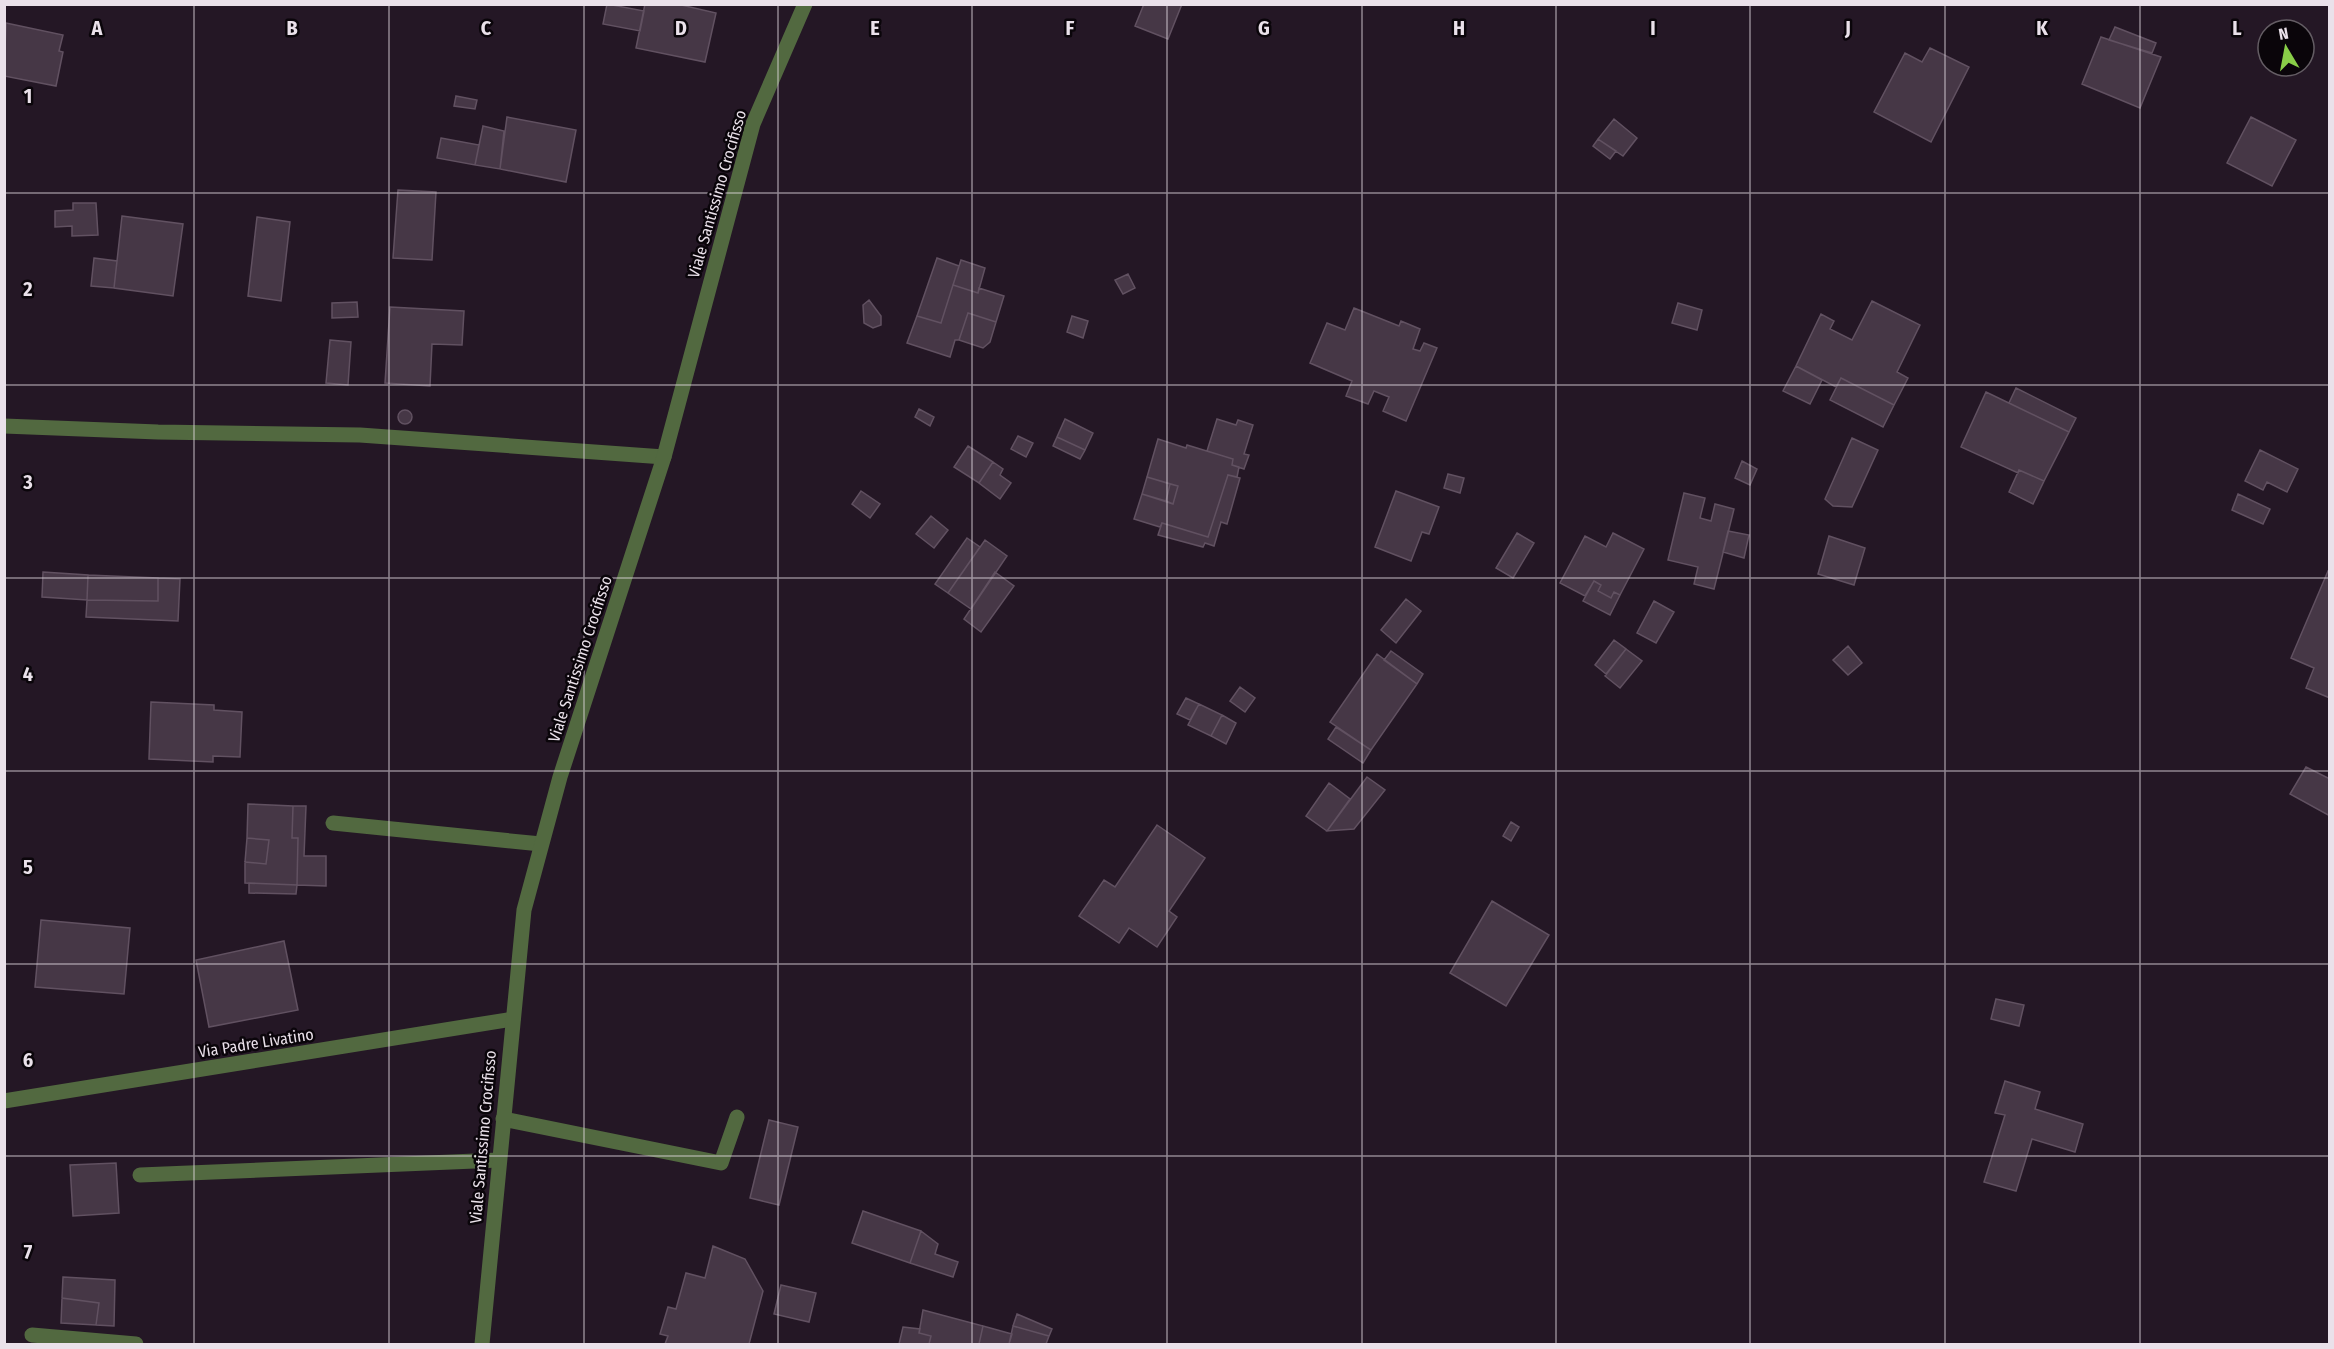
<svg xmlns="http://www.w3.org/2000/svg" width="2334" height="1349" viewBox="0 0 2334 1349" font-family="'Fira Sans Condensed',sans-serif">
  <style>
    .building { fill: #463746; stroke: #615161; stroke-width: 1.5 }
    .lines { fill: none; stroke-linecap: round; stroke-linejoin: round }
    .lane { stroke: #526940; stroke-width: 15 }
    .street { stroke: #526940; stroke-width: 15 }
    .grid { fill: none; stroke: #eae1ea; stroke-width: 1.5; stroke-opacity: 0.55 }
    .labels { text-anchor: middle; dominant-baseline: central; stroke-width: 5; stroke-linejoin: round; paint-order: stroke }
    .street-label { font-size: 16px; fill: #eae1ea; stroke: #0a050a }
    .grid-label { font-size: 20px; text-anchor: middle; font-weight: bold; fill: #eae1ea; stroke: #0a050a; stroke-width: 5; stroke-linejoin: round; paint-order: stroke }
  </style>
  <rect width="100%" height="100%" fill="#241725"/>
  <path class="building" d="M607,4L644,11L640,31L603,24Z
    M645,4H677L716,13L705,62L636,48Z
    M1144,4H1182L1168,39L1135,26Z
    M6,23L63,35L59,51L63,52L56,86L4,76Z
    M2115,27L2156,43L2152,53L2109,40Z
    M2101,37L2161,57L2140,108L2082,84Z
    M1930,48L1969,67L1931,142L1874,112L1905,53L1922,62Z
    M456,96L477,100L475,109L454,106Z
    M507,117L576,130L566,182L500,169Z
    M2251,117L2296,140L2272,186L2227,163Z
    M1614,119L1637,138L1623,156L1598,139Z
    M483,126L504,131L500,169L475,165Z
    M441,138L479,145L475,165L437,158Z
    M1598,139L1616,151L1610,159L1593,146Z
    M398,190L436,192L432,260L393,258Z
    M73,203H96L98,235L72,236V226L55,227V211L73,210Z
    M122,216L183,224L173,296L114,288Z
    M257,217L290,222L281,301L248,296Z
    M94,258L117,261L114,288L91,286Z
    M937,258L959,266L941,323L917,316Z
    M961,260L985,268L978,293L953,285Z
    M1128,274L1135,288L1123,294L1115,280Z
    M953,285L978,293L979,288L1004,296L996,322L968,313L959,340H955L950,357L907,343L917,316L941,323Z
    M869,300L881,316V325L873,328L864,323L863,305Z
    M1872,301L1920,325L1897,372L1908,378L1894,405L1841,378L1836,387L1796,366L1821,314L1834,321L1830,329L1852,340Z
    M357,302L358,317L332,318V303Z
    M1678,303L1702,310L1697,330L1672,323Z
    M390,307L464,311L462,345L432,344L430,386L385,383Z
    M1354,308L1399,326L1401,321L1420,329L1413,349L1420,351L1424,343L1437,348L1406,421L1383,411L1389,397L1374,391L1368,404L1346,396L1352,381L1310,363L1327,323L1345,330Z
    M968,313L996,322L990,342L983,348L959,340Z
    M1072,316L1088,321L1083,338L1067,332Z
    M330,340L351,342L348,385L326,383Z
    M1796,366L1822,380L1810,404L1783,391Z
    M1841,378L1894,405L1883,427L1830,400Z
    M2016,388L2076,418L2069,432L2009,403Z
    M1986,392L2069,432L2044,481L2019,470L2018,473L1961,447Z
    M919,409L934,417L930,426L915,417Z
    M398 417a7 7 0 1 1 14 0a7 7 0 1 1-14 0Z
    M1065,419L1093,433L1085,450L1057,437Z
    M1217,419L1236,425L1238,420L1253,425L1244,454L1249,455L1244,469L1232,465L1233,459L1207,451Z
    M1018,436L1033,443L1026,457L1011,449Z
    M1057,437L1085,450L1080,459L1053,446Z
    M1852,438L1878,450L1852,507L1833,506L1825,499Z
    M1158,439L1186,448L1187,445L1233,459L1232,465L1239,467L1237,477L1228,475L1208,537L1162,523L1160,527L1134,519L1142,494L1173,504L1178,486L1147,477Z
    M968,446L993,462L979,483L954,467Z
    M2260,450L2298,469L2287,492L2267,482L2263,490L2245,481Z
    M1742,461L1757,469L1750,485L1735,478Z
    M993,462L1003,469L1000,475L1011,483L1000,499L979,483Z
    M2019,470L2044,481L2033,504L2009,492Z
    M1448,474L1464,478L1460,493L1444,488Z
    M1228,475L1240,478L1227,524L1221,522L1214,546L1205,543L1203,547L1158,535L1162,523L1208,537Z
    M1147,477L1170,484L1166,501L1142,494Z
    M1170,484L1178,486L1173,504L1166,501Z
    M861,491L880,504L870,518L852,504Z
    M1396,491L1439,507L1429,534L1422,532L1411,561L1375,547Z
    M1684,493L1705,498L1700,518L1711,521L1715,504L1734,509L1714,589L1694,584L1698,567L1668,560Z
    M2238,494L2270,509L2263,524L2232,510Z
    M931,516L948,530L934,548L916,534Z
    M1728,531L1749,535L1744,558L1723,552Z
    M1517,533L1534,543L1513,578L1496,568Z
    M1613,533L1644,549L1620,595L1614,592L1611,598L1598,591L1601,585L1594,581L1585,596L1560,583L1585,536L1606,547Z
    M1829,536L1865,548L1854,585L1818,574Z
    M967,538L980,547L948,593L935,584Z
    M985,540L1007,556L971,609L948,593Z
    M2328,571L2330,572V698L2306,688L2314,668L2291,658Z
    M43,572L88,575L87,600L42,597Z
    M995,572L1014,586L981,632L964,619Z
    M88,575L158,578V601L87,600Z
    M158,578L180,579L178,621L86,617L87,600L158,601Z
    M1594,581L1601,585L1598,591L1611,598L1614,592L1620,595L1610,615L1583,601Z
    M1406,599L1421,611L1396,643L1381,630Z
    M1654,601L1674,612L1656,643L1637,633Z
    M1614,640L1626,649L1606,674L1595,665Z
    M1848,646L1862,663L1848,675L1833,660Z
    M1626,649L1642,661L1620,688L1605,676Z
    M1391,651L1423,674L1417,684L1384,660Z
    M1377,654L1417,684L1371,750L1330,722Z
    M1240,687L1255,698L1245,712L1230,701Z
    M1186,698L1199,704L1190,720L1177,714Z
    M151,702L214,705V710L242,712L240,757L213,756V762L149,759Z
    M1199,704L1222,715L1211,736L1188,725Z
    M1222,715L1236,723L1226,744L1211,736Z
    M1336,727L1371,750L1363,763L1328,739Z
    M2306,767L2330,779V816L2290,794Z
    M1367,777L1385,790L1354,829L1327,831Z
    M1329,783L1350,799L1327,831L1306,816Z
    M248,804L293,806L292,838H298L297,885L245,883V862L266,864L269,840L247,838Z
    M293,806H306L304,856H326V886L297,885L298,838H292Z
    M1511,822L1519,827L1511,841L1503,836Z
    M1157,825L1205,858L1169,911L1177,917L1157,947L1129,928L1119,943L1079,916L1104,880L1115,887Z
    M247,838L269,840L266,864L245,862Z
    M249,883L297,885L296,894L249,893Z
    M1492,901L1549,935L1506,1006L1450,973Z
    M41,920L130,928L124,994L35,987Z
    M284,941L298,1010L209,1027L196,960Z
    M1996,999L2024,1005L2019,1026L1991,1019Z
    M2005,1081L2040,1092L2035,1109L2083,1124L2075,1152L2032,1139L2016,1191L1984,1182L2005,1115L1995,1113Z
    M769,1120L798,1127L779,1205L750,1198Z
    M116,1163L119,1213L73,1216L70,1165Z
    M863,1211L921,1231L910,1263L852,1243Z
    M921,1231L938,1244L935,1254L958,1262L953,1277L910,1263Z
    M713,1246L745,1259L763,1291L749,1344H665L668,1336L660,1334L668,1307L676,1309L686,1273L705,1278Z
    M63,1277L115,1280L114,1326L96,1325L99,1303L62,1298Z
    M781,1285L816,1293L809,1322L774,1314Z
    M62,1298L99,1303L96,1325L61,1323Z
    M923,1310L983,1326L979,1344H929L931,1336L919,1333Z
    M1017,1314L1052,1329L1049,1336L1013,1326Z
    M983,1326L1012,1334L1009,1344H979Z
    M1013,1326L1049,1336L1046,1344H1009Z
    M903,1327L920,1329L919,1333L931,1336L929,1344H899Z"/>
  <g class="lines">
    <path class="lane" d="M4,426L158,432L360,435L664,457
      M333,823L541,844
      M4,1101L513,1019
      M503,1119L721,1163L737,1117
      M140,1175L499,1160
      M32,1335L136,1344"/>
    <path class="street" d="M482,1344L524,910L560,777L664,457L753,124L805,4"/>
  </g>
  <path class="grid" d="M194,4V1344M389,4V1344M584,4V1344M778,4V1344M972,4V1344M1167,4V1344M1362,4V1344M1556,4V1344M1750,4V1344M1945,4V1344M2140,4V1344M4,193H2330M4,385H2330M4,578H2330M4,771H2330M4,964H2330M4,1156H2330"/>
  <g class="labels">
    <g class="street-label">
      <text transform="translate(717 194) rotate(-74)">Viale Santissimo Crocifisso</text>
      <text transform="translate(580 659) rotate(-72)">Viale Santissimo Crocifisso</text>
      <text transform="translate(256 1043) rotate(-9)">Via Padre Livatino</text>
      <text transform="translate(483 1137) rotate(-85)">Viale Santissimo Crocifisso</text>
    </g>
  </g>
  <g class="grid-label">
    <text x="97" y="35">A</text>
    <text x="292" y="35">B</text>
    <text x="486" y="35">C</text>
    <text x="681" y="35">D</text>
    <text x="875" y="35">E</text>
    <text x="1070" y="35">F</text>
    <text x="1264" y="35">G</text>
    <text x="1459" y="35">H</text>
    <text x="1653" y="35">I</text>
    <text x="1848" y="35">J</text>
    <text x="2042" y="35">K</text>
    <text x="2237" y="35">L</text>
    <text x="28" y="103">1</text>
    <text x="28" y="296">2</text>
    <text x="28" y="489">3</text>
    <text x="28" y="681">4</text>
    <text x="28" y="874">5</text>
    <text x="28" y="1067">6</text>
    <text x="28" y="1259">7</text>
  </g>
  <rect width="2334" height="1349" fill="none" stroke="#eae1ea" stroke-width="12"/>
  <g transform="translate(2286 48) rotate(350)"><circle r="28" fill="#0a050a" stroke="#645d64" stroke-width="1.5"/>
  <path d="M0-4.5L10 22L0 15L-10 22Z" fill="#89ce48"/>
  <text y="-9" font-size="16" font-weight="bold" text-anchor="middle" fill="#eae1ea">N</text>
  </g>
</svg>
